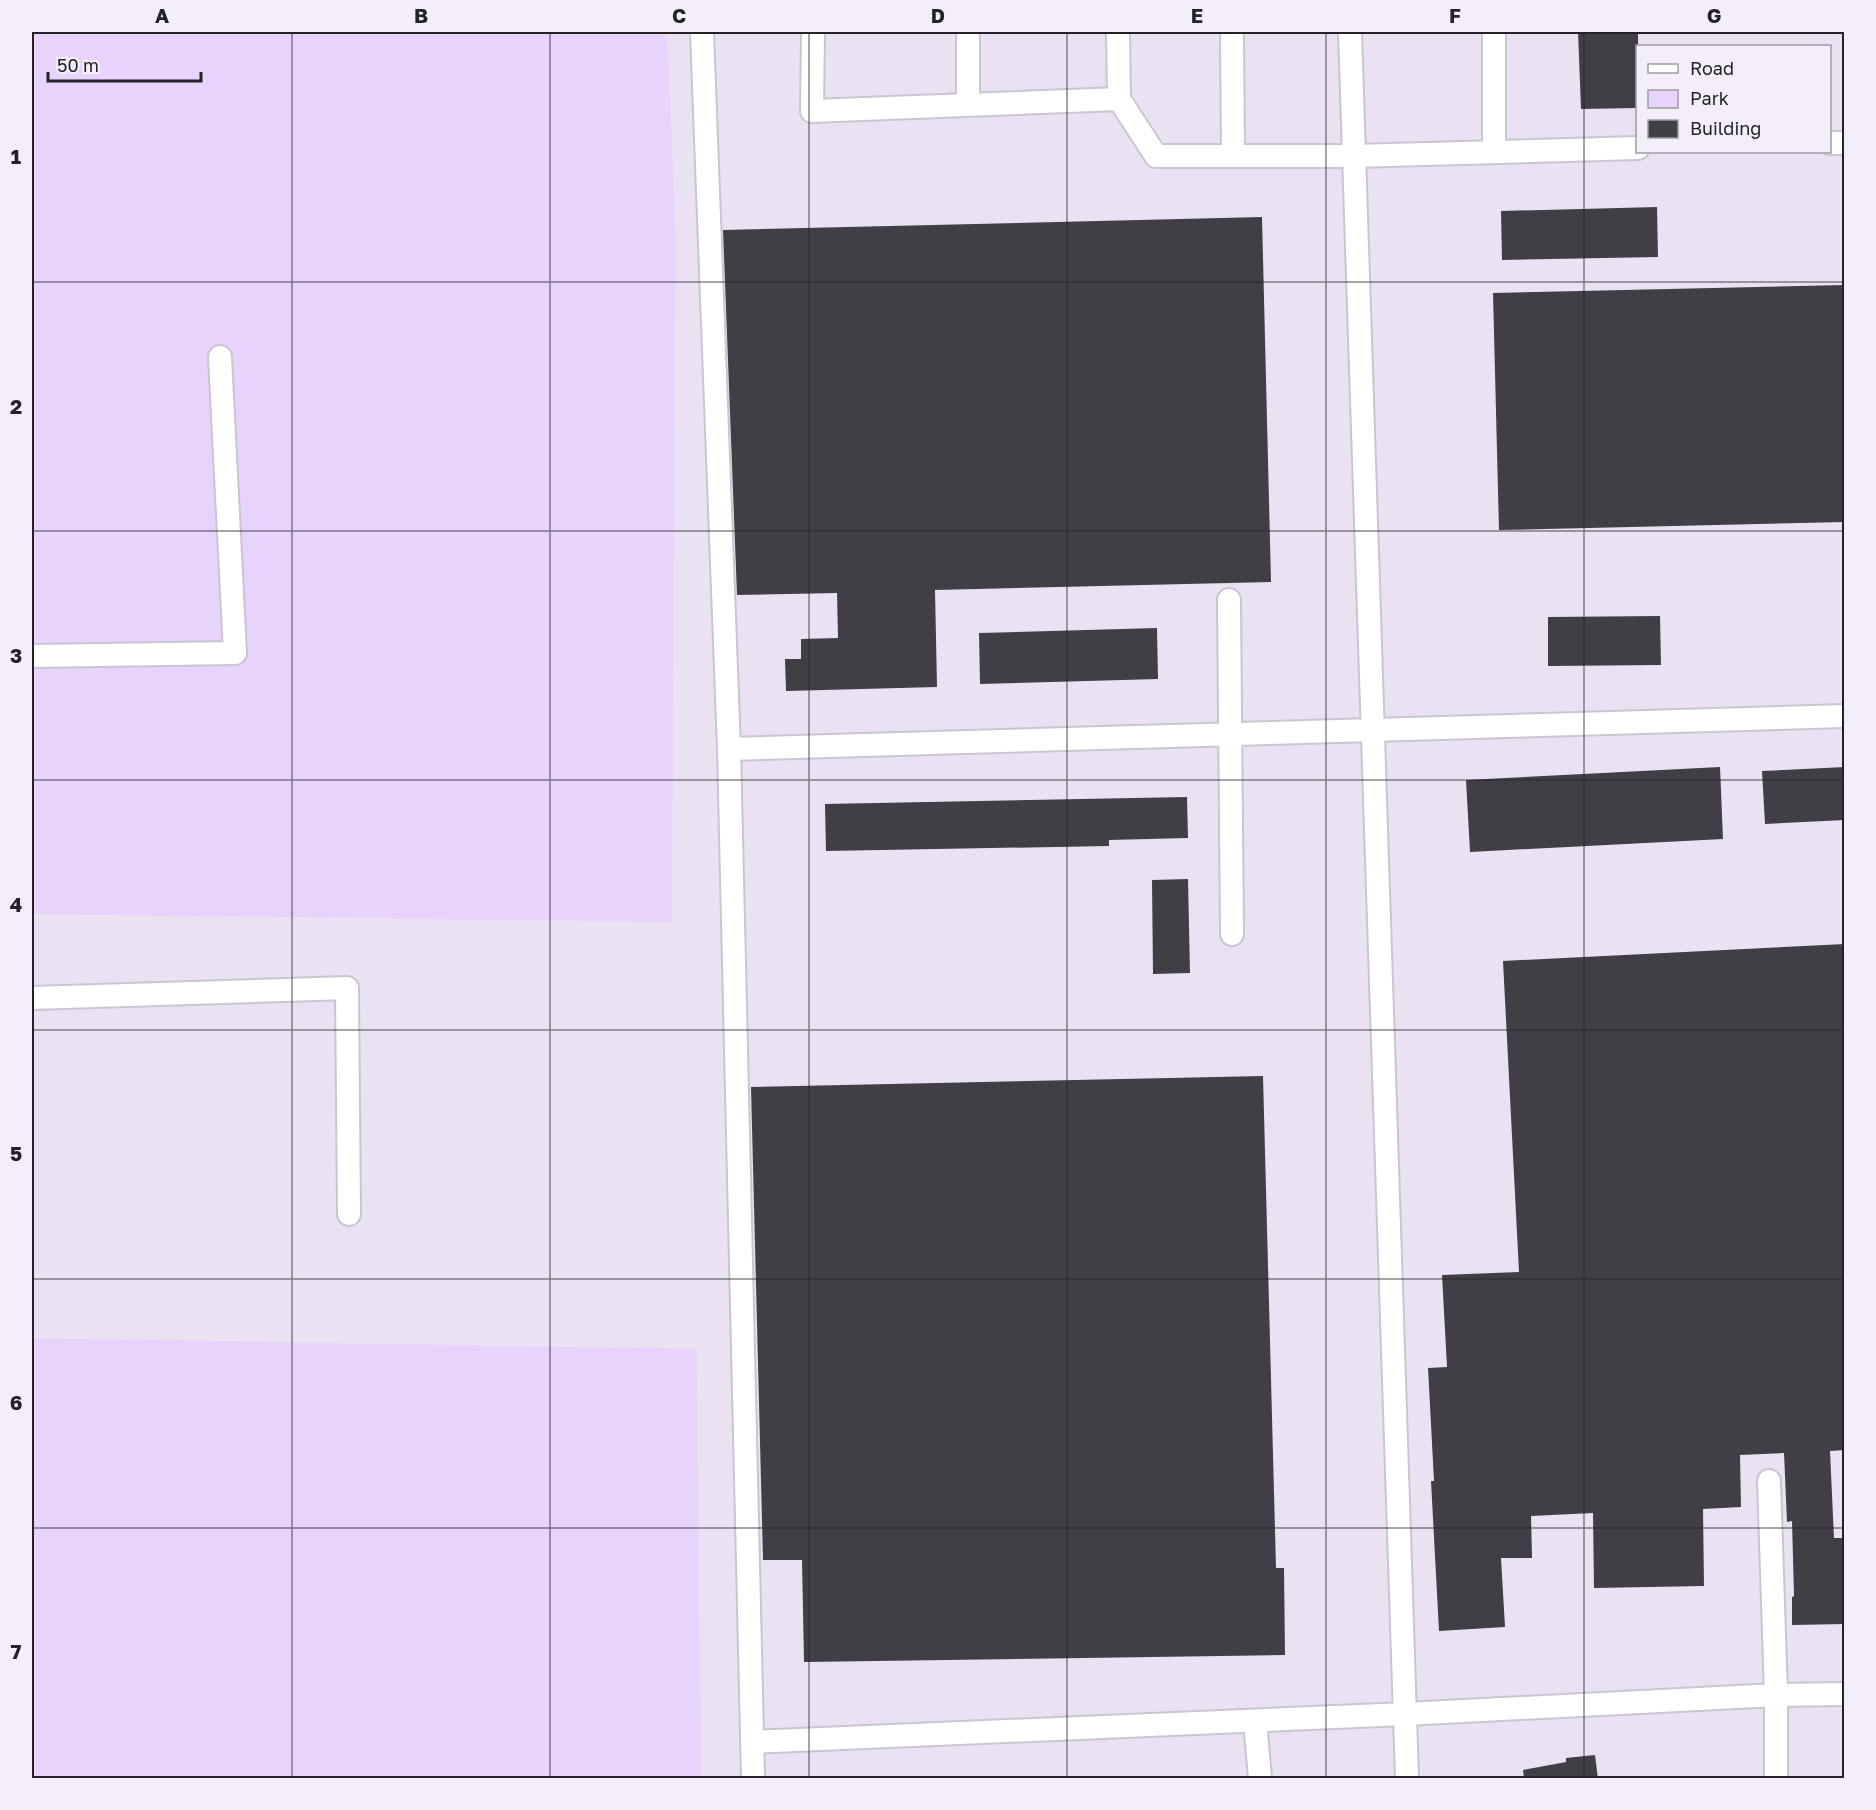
<svg xmlns="http://www.w3.org/2000/svg" width="1876" height="1810" viewBox="0 0 1876 1810" font-family="'Golos Text',sans-serif">
  <style>
    .built { fill: #eae2f3; fill-rule: evenodd }
    .green { fill: #e8d3fd }
    .building { fill: #423e46 }
    .lines { fill: none; stroke-linecap: round; stroke-linejoin: round }
    .minor-casing { stroke: #cac5d0; stroke-width: 26 }
    .minor { stroke: #fff; stroke-width: 22 }
    .grid { fill: none; stroke: #242226; stroke-width: 1.5; stroke-opacity: 0.55 }
    .neatline { fill: none; stroke: #242226; stroke-width: 2 }
    .grid-label { font-size: 20px; text-anchor: middle; font-weight: bold; fill: #242226 }
  </style>
  <rect width="100%" height="100%" fill="#f3eef9"/>
  <path class="built" d="M32,32H1844V1778H32ZM1638,46H1830V152H1638Z"/>
  <path class="green" d="M32,32H667L676,235L672,922L32,914Z
    M32,1338L697,1349L701,1778H32Z"/>
  <path class="building" d="M1578,32H1638V108L1581,109Z
    M1657,207L1658,257L1502,260L1501,211Z
    M1262,217L1271,582L935,590L937,687L786,691L785,659H801V639L838,638L837,593L737,595L723,230Z
    M1845,285V522L1499,530L1493,293Z
    M1660,616L1661,665L1548,666V617Z
    M1157,628L1158,679L980,684L979,633Z
    M1720,767L1723,839L1470,852L1466,780Z
    M1845,767V820L1765,824L1762,771Z
    M1187,797L1188,838L1109,840V846L826,851L825,804Z
    M1188,879L1190,973L1153,974L1152,880Z
    M1845,944V1450L1830,1451L1834,1538H1845V1624L1792,1625V1597L1794,1596L1792,1521L1787,1522L1784,1453L1740,1455L1741,1507L1703,1509L1704,1586L1594,1588L1593,1513L1531,1516L1532,1558H1501L1505,1627L1439,1631L1431,1481H1434L1428,1368L1447,1367L1442,1275L1519,1272L1503,961Z
    M1263,1076L1276,1568H1284L1285,1655L804,1662L802,1560H763L751,1087Z
    M1595,1755L1598,1779H1524L1523,1770L1566,1762V1758Z"/>
  <g class="lines">
    <g class="minor-casing">
      <path id="minor" d="M702,32L729,749L753,1778
        M813,32L812,111L1119,99L1156,156H1354L1638,148
        M968,32V105
        M1118,32L1119,99
        M1232,32L1233,156
        M1350,32L1407,1778
        M1830,143H1844
        M1494,152V32
        M1229,600L1232,934
        M32,656L235,653L220,357
        M729,749L1844,716
        M32,998L347,988L349,1214
        M1769,1481L1776,1695V1778
        M1255,1721L1260,1778
        M752,1742L1405,1714L1776,1695L1844,1694"/>
    </g>
    <use href="#minor" class="minor"/>
  </g>
  <path class="grid" d="M292,32V1778M550,32V1778M809,32V1778M1067,32V1778M1326,32V1778M1584,32V1778M32,282H1844M32,531H1844M32,780H1844M32,1030H1844M32,1279H1844M32,1528H1844"/>
  <rect width="1876" height="1810" fill="none" stroke="#f3eef9" stroke-width="66"/>
  <rect x="1636" y="45" width="195" height="108" fill="#f3eef9" stroke="#a09ca5" stroke-width="1.5"/>
  <rect x="1648" y="64" width="30" height="9" fill="#ffffff" stroke="#a09ca5" stroke-width="1.5"/>
  <text x="1690" y="75" font-size="18" fill="#242226">Road</text>
  <rect x="1648" y="90" width="30" height="18" fill="#e8d3fd" stroke="#a09ca5" stroke-width="1.5"/>
  <text x="1690" y="105" font-size="18" fill="#242226">Park</text>
  <rect x="1648" y="120" width="30" height="18" fill="#423e46" stroke="#a09ca5" stroke-width="1.5"/>
  <text x="1690" y="135" font-size="18" fill="#242226">Building</text>
  <path d="M48 72v9h153v-9" fill="none" stroke="#242226" stroke-width="3"/>
  <text x="57" y="72" font-size="18" fill="#242226" stroke="#f3eef9" stroke-width="4.5" paint-order="stroke">50 m</text>
  <rect x="33" y="33" width="1810" height="1744" class="neatline"/>
  <g class="grid-label">
    <text x="162" y="23">A</text>
    <text x="421" y="23">B</text>
    <text x="679" y="23">C</text>
    <text x="938" y="23">D</text>
    <text x="1197" y="23">E</text>
    <text x="1455" y="23">F</text>
    <text x="1714" y="23">G</text>
    <text x="16" y="164">1</text>
    <text x="16" y="414">2</text>
    <text x="16" y="663">3</text>
    <text x="16" y="912">4</text>
    <text x="16" y="1161">5</text>
    <text x="16" y="1410">6</text>
    <text x="16" y="1659">7</text>
  </g>
</svg>
